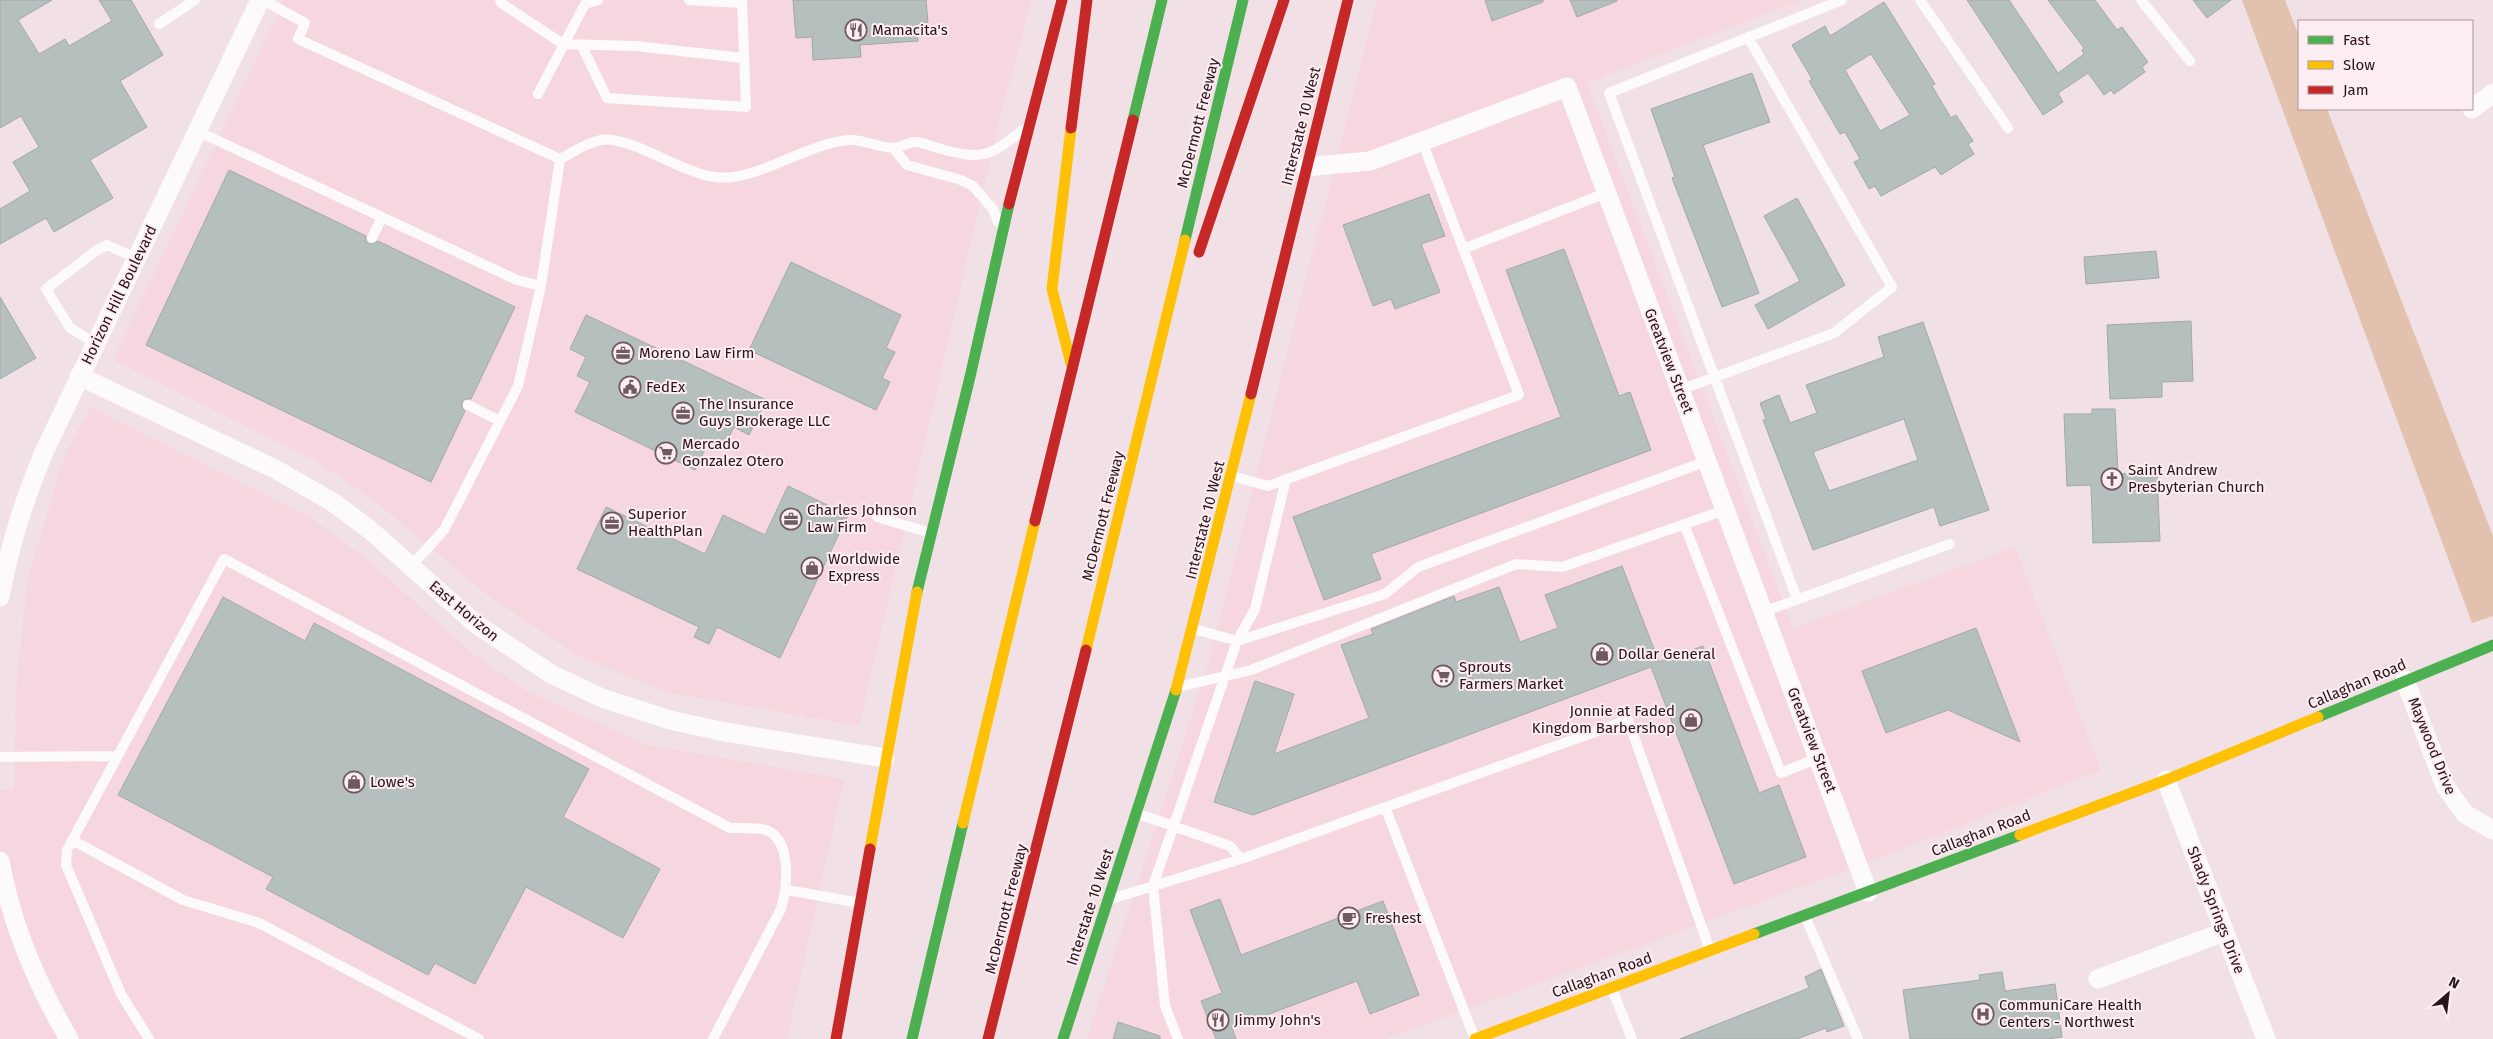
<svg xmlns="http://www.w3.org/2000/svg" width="2493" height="1039" viewBox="0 0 2493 1039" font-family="'Fira Sans',sans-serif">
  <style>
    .built { fill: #f6d7e0 }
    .green { fill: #e2c1ae }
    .building { fill: #b5bfbe; stroke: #a1a9a8; fill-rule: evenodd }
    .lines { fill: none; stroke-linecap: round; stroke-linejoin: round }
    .lane { stroke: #fdfafb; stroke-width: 10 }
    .street { stroke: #fdfafb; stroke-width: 19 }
    .fast { stroke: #4caf50; stroke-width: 11 }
    .slow { stroke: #ffc107; stroke-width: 11 }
    .jam { stroke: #c62828; stroke-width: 11 }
    .labels { text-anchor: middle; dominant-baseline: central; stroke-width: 4; stroke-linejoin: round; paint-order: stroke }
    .poi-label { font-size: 15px; fill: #2a121a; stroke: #fbedf0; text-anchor: start }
    .street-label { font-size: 15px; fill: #2a121a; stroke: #fbedf0 }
  </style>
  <rect width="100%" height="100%" fill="#f1e1e6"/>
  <path class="built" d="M284,0H1031L997,130L859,726L665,692L577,655L486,594L372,499L314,460L113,360Z
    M1377,0H1801L1587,83L1793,628L2015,547L2101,770L1880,858L1386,1039H1087L1206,672Z
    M90,407L313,519L370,562L472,653L530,693L648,745L844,779L787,1039H0V790H14L16,691L28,578L65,454Z"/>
  <path class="green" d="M2242,0H2285L2299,36V109H2327L2493,536V616L2472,623Z"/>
  <path class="building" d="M0,0H52L18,20L39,54L65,39L69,46L112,21L99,0H131L163,55L120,81L147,127L90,160L113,198L54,232L46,218L0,244V209L30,191L13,162L39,147L21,116L0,128Z
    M793,0H926L928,23L917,24L918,41L860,45L861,57L813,60L812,37L796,38Z
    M1485,0H1543V2L1492,21Z
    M1570,0H1617V1L1577,17Z
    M1967,0H2009L2058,73L2084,54L2082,50L2084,48L2048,0H2095L2117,30L2122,27L2148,62L2142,67L2145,72L2114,94L2111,90L2104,95L2088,73L2058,93L2063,102L2043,115Z
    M2193,0H2231L2207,18Z
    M1884,2L1935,84L1932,86L1951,118L1956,115L1973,141L1968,144L1974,154L1941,175L1935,167L1881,196L1875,186L1869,189L1854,162L1860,159L1845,132L1840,134L1809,81L1812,79L1792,45L1825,26L1830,36ZM1871,54L1910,115L1880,131L1845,70Z
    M1752,73L1770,122L1703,145L1759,293L1722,307L1672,178L1675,177L1651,109Z
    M229,170L366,236V241L370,244L378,241L515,307L471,399H465L462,402V408L465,411L431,482L146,345Z
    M1429,194L1445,236L1421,244L1440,292L1395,309L1391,299L1373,306L1343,225Z
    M1797,198L1845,285L1768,329L1755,305L1800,281L1764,216Z
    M1564,249L1619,396L1630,392L1651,450L1371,554L1381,579L1324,600L1293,517L1561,417L1506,270Z
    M2156,251L2159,278L2086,284L2084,257Z
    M791,262L901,315L886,348L895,352L882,378L890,382L876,410L749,350Z
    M0,297L36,358L0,379Z
    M586,315L766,400L749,435L734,427L724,446L710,439L695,470L575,412L590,382L577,376L586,357L570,349Z
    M2191,321L2193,381L2162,382V397L2110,399L2107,325Z
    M1923,322L1989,510L1940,526L1934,507L1813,550L1763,420L1766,419L1760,403L1779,395L1790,423L1817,413L1806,385L1884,357L1878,337ZM1904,419L1918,460L1829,491L1813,452Z
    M2092,409H2115L2118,474L2157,472L2160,541L2093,543L2091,485L2067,486L2064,414H2092Z
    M788,486L848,515L780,658L717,627L709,644L694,637L699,627L577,569L606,507L705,554L723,515L765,535Z
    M1622,566L1659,662L1703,646L1759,793L1779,785L1806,857L1734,884L1651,667L1253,815L1214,802L1255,681L1294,694L1274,754L1369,718L1341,645L1373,634L1371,629L1454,596L1456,602L1499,587L1520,642L1558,628L1545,595Z
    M223,597L305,641L314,623L589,769L563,817L660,869L623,938L526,887L475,984L435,963L428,975L266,889L273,877L118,795Z
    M1976,628L2020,742L1948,710L1886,733L1862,671Z
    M1220,899L1241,955L1383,901L1419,995L1370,1014L1357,981L1232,1028L1236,1039H1216L1201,1001L1222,993L1190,910Z
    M1821,969L1844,1026L1827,1032L1826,1028L1797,1039H1680L1809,988L1805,977Z
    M2002,972L2005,991L2055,984L2062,1037L2047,1039H1910L1903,990L1980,980L1979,975Z
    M1118,1022L1160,1036V1039H1113Z"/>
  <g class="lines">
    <path class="lane" d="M263,0L305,23L298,39L560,159
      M500,0L501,3L563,44L635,46L743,58
      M689,0L742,3
      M1920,0L2008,128
      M2141,0L2190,61
      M159,24L195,0
      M581,44L607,98L746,107L742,0
      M538,94L585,4L598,0
      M197,131L517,280L541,286
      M893,148L907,165L961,180L973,186L993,209L998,222
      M560,159C572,153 587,142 601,140C629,135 681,173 715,177C755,183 806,143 849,140C864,139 879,148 893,148C900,148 908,142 915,142C923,142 933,147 941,149C982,160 989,157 1023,130
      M372,238L382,217
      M1463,249L1606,193
      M95,343L70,328L46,289L97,250L107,245L136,258
      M1680,390L1834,333L1892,287L1748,37
      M468,405L500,421
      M1232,476L1268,486L1519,395L1422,141
      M877,517L931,533
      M1684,524L1781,773L1818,758
      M411,566L444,530L518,386L541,286L560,159
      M1797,599L1609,93L1842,0
      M1763,612L1950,544
      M1194,629L1237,641L1385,594L1418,567L1707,461
      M1178,687L1251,670L1516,564L1562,567L1725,510
      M0,757L118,756
      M1385,807L1475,1039
      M1136,813L1230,846L1241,859
      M72,840L183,900L259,923L479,1039
      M787,890L860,903
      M1111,899L1241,859L1628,720L1710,950
      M1805,916L1858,1039
      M1612,989L1632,1039
      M149,1039L121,994L66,865L67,850L224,559L730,828C741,828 756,827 766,830C793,840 787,889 781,909L713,1039
      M1178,1039L1165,1006L1153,886L1237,641L1255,609L1286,479"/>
    <path class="street" d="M2472,109L2493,93
      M1306,167L1370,161L1567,87L1868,892
      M79,376L277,470L334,503L369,529L476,624L551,674L602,698L670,720L725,732L885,758
      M0,597C10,544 23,503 44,452L260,0
      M2405,680L2445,786L2465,814L2493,830
      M2166,780L2266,1039
      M0,861C11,924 37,984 69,1039
      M2098,979L2224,932"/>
    <path class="fast" d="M1133,120L1162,0
      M1185,240L1243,0
      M917,592L970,377L1009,204
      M2318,717L2493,645
      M1754,934L2020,835
      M912,1039L963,823
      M1063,1039L1176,690"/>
    <path class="slow" d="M1071,364L1052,289L1071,128
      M1086,650L1185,240
      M1176,690L1251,394
      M963,823L1035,521
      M2020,835L2166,780L2318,717
      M870,849L917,592
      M1475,1039L1754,934"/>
    <path class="jam" d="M1071,128L1087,0
      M1009,204L1062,0
      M1199,252L1284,0
      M1251,394L1348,0
      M1035,521L1133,120
      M836,1039L870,849
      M988,1039L1086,650"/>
  </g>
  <defs>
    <g id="restaurant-ring" transform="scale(1.125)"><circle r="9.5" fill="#fbedf0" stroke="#705a61" stroke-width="1.5"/><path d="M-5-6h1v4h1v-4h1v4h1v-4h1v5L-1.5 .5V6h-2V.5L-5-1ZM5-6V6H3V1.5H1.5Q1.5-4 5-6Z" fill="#705a61"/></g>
    <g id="office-ring" transform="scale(1.125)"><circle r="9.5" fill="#fbedf0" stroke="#705a61" stroke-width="1.5"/><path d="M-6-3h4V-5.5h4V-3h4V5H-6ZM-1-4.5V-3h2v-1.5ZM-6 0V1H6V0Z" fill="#705a61"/></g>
    <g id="civic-ring" transform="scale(1.125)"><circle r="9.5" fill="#fbedf0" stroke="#705a61" stroke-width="1.5"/><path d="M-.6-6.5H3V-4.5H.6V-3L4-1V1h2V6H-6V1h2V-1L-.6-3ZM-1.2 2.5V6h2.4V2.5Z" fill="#705a61"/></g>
    <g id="supermarket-ring" transform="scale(1.125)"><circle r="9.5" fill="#fbedf0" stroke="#705a61" stroke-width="1.5"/><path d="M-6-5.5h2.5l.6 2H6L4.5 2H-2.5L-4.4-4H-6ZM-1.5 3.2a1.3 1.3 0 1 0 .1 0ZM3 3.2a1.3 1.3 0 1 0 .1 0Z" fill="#705a61"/></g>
    <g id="church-ring" transform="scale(1.125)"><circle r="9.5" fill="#fbedf0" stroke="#705a61" stroke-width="1.5"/><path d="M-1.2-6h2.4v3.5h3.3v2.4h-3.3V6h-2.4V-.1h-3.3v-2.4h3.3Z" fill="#705a61"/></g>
    <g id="shop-ring" transform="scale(1.125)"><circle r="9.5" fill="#fbedf0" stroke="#705a61" stroke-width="1.5"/><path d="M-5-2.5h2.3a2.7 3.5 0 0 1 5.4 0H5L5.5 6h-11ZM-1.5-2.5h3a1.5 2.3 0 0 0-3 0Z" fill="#705a61"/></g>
    <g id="cafe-ring" transform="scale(1.125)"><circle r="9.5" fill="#fbedf0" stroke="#705a61" stroke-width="1.5"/><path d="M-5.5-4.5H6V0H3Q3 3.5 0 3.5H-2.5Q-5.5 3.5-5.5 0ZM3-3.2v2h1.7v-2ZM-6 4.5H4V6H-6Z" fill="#705a61"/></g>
    <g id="hospital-ring" transform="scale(1.125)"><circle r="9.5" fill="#fbedf0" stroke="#705a61" stroke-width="1.5"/><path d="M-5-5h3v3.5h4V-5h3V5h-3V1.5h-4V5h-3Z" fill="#705a61"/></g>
  </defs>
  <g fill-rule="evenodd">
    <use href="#restaurant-ring" x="856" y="30"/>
    <use href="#office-ring" x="623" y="353"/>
    <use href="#civic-ring" x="630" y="387"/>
    <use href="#office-ring" x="683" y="413"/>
    <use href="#supermarket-ring" x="666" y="453"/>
    <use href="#church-ring" x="2112" y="479"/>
    <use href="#office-ring" x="791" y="519"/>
    <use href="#office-ring" x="612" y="523"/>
    <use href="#shop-ring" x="812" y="568"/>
    <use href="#shop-ring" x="1602" y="654"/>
    <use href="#supermarket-ring" x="1443" y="676"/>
    <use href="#shop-ring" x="1691" y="720"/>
    <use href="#shop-ring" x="354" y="782"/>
    <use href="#cafe-ring" x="1349" y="918"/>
    <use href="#hospital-ring" x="1983" y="1014"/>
    <use href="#restaurant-ring" x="1218" y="1020"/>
  </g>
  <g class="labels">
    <g class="poi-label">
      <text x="872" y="30">Mamacita's</text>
      <text x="639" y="353">Moreno Law Firm</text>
      <text x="646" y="387">FedEx</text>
      <text x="699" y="404">The Insurance<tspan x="699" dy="17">Guys Brokerage LLC</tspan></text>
      <text x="682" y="444">Mercado<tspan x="682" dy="17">Gonzalez Otero</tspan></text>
      <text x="2128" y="470">Saint Andrew<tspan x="2128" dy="17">Presbyterian Church</tspan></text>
      <text x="807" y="510">Charles Johnson<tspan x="807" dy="17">Law Firm</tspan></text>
      <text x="628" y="514">Superior<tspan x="628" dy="17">HealthPlan</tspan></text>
      <text x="828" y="559">Worldwide<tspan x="828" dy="17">Express</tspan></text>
      <text x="1618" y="654">Dollar General</text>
      <text x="1459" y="667">Sprouts<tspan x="1459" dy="17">Farmers Market</tspan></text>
      <text x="1675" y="711" text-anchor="end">Jonnie at Faded<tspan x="1675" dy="17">Kingdom Barbershop</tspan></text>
      <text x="370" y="782">Lowe's</text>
      <text x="1365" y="918">Freshest</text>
      <text x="1999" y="1005">CommuniCare Health<tspan x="1999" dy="17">Centers - Northwest</tspan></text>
      <text x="1234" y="1020">Jimmy John's</text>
    </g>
    <g class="street-label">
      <text transform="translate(1198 123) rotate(-76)">McDermott Freeway</text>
      <text transform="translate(1301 126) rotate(-76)">Interstate 10 West</text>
      <text transform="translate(119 295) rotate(-64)">Horizon Hill Boulevard</text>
      <text transform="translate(1669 361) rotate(69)">Greatview Street</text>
      <text transform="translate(1103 516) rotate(-76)">McDermott Freeway</text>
      <text transform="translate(1205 520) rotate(-76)">Interstate 10 West</text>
      <text transform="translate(464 611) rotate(40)">East Horizon</text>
      <text transform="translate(2357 684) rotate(-23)">Callaghan Road</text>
      <text transform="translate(1812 740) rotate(69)">Greatview Street</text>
      <text transform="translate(2432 746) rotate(68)">Maywood Drive</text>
      <text transform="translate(1981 833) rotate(-21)">Callaghan Road</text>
      <text transform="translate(1090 907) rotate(-72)">Interstate 10 West</text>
      <text transform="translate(1006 909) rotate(-76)">McDermott Freeway</text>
      <text transform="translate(2216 910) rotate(69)">Shady Springs Drive</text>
      <text transform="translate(1602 975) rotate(-20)">Callaghan Road</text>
    </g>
  </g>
  <rect x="2298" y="20" width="175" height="90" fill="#fbedf0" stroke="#a7959a"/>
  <rect x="2308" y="36" width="25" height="8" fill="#4caf50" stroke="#a7959a"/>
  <text x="2343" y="45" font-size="15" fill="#2a121a">Fast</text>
  <rect x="2308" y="61" width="25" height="8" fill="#ffc107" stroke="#a7959a"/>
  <text x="2343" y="70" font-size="15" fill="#2a121a">Slow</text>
  <rect x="2308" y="86" width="25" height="8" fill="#c62828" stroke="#a7959a"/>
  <text x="2343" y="95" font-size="15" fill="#2a121a">Jam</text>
  <g transform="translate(2448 994) rotate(28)" stroke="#fbedf0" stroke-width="4" paint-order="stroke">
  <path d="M0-4L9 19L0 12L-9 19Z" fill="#2a121a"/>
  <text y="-8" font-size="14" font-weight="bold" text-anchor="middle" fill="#2a121a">N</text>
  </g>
</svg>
